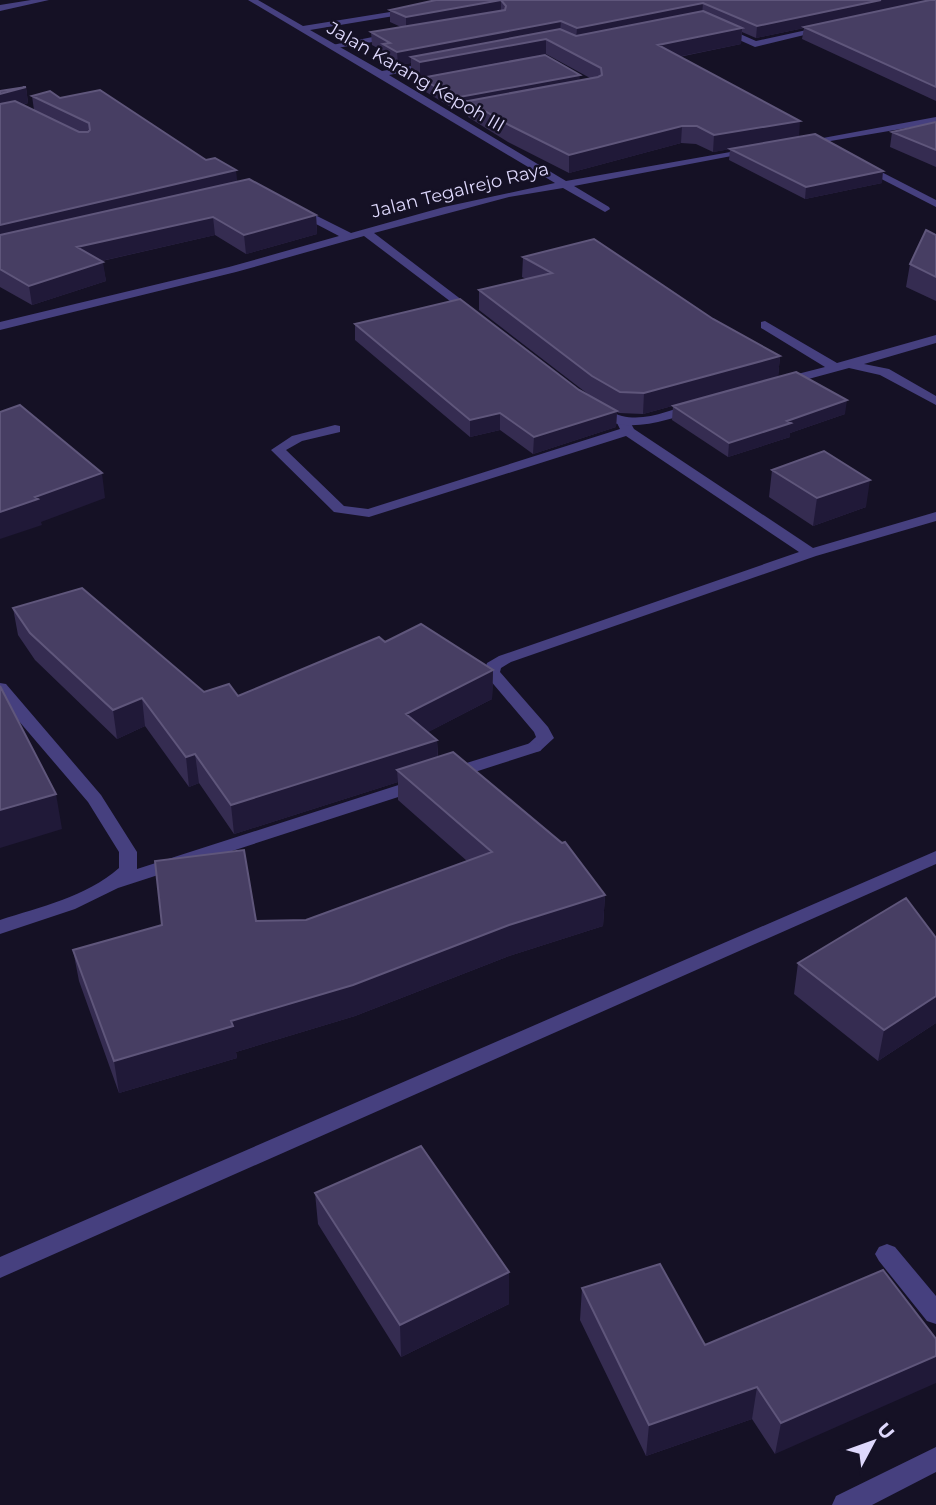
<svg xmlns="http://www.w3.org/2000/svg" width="936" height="1505" viewBox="0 0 936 1505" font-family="Montserrat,sans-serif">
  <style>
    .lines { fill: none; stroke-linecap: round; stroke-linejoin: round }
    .lane { fill: #46407f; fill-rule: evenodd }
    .street { fill: #46407f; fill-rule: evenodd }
    .wall { fill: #352c51; fill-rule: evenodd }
    .shaded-wall { fill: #201938 }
    .building { fill: #473e63; stroke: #5f567b; stroke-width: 2 }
    .labels { text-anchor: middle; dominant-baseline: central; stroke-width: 5; stroke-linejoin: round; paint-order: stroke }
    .far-street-label { font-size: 18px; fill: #ded8fc; stroke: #151125 }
  </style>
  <rect width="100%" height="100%" fill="#151125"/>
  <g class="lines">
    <path class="lane" d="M393,33L396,34V38L331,49L327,46Z
      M624,419L629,420L634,429L813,548L936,512V521L816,556L511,662L501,668L500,672L548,727L554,738L540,751L534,752L525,747L536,737L534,732L484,673L487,663L499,656L799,552L626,436L369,517L334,512L271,450L292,436L335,425L340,426V432L302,441L286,450L344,506L368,509L620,429L617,423Z"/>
    <path class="street" d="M31,0H49L0,11V5Z
      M248,0H258L303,26L415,8L412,13L310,30L382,71L435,62V66L389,75L566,181L753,148L758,151L574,186L609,207L610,209L605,212L563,188L509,197L374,233L475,310V316L471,317L364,236L236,272L0,330V322L229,267L339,236L293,212V208H301L351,233L444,207L555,183Z
      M722,26L756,41L825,26L829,29L755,47L719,31L718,29Z
      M936,117V123L801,146L796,143Z
      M862,162L936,200V207L858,167L857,165Z
      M765,321L837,363L936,335V343L864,364L889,369L936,396V405L880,375L849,368L779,387L774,386V380L825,367L761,328V322Z
      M695,403L700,404V410C666,420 619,439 589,409L596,405C605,408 613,414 622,416C647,422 672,409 695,403Z
      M0,683L6,684L101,795L137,852V869L414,780H426L429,784L426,788L118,888L75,909L0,934V920C40,907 86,897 119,868V852L88,802L0,699Z
      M534,742L543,747L540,751L450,780L441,774L444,770Z
      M936,851V864L0,1278V1257Z
      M887,1244L895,1247L936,1296V1324L927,1321L879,1261L875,1254L879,1247Z
      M936,1447V1472L872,1505H832L836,1496Z"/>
  </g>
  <path class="wall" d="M435,0H936V101L802,39L804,28L756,38L742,32L741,44L679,57L799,137L882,183L805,199L729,160L730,149L713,152L696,144L681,143L569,173L508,142L468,117V107L454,109L421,89V78L411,73V63L398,65L384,57L383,51L372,45L371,32L401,27L390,22V10ZM546,54L590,78L580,80L429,77Z
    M26,87L28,103L23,105L34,110L32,96L60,98L237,181L316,215L317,234L246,254L215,235L102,261L106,281L32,305L0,287V91Z
    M936,122V167L890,147L892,132Z
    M936,235V301L906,287L910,264Z
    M523,257L713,319L780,356L778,377L643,414L619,413L617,412L616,427L533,454L500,430L470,437L355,340V324L579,390L593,398L479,310V290L526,279L522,277Z
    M673,406L845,414L790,433V437L728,457L672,420Z
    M772,470L866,507L813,526L769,497Z
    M13,608L204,692L238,696L385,642L493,670L492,699L428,732L437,740L438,757L605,895L603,926L509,956L355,1016L236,1052L237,1058L119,1093L79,981L73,950L256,921L306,920L467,861L398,800V782L234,834L199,783L189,787L145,726L117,739L35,660L18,635Z
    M936,938V1023L878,1061L794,994L798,963Z
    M315,1193L509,1304L401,1357L318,1224Z
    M883,1270L775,1454L752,1419L646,1456L580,1320L582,1288L705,1345Z"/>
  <path class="shaded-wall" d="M501,0V12L406,29V17Z
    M881,0H936L804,27V28L756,38L757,26Z
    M703,3L702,15L576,40L577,28Z
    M561,21L560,33L411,57V63L398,65L397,52Z
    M742,28L741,44L657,61L658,45Z
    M546,39V54L420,78V62Z
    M580,75L579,86L468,101V107L454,109V98Z
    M26,87L28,103L0,111V94Z
    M800,121L799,138L713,152L714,135Z
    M682,126L681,143L569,173V155Z
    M236,170L238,188L0,244V225Z
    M883,171L882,183L805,199L806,187Z
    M316,215L317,234L246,254L244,235Z
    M213,217L215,235L79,266L77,247Z
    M103,262L106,281L32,305L29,286Z
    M780,356L778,377L643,414L644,393Z
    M847,400L845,414L790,433V437L728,457L729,443L787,421Z
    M617,411L616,427L533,454L534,437Z
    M500,413V430L470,437V420Z
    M102,473L105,498L41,522L42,525L0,539V512L35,497Z
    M870,480L866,507L813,526L817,498Z
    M493,670L492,699L407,743L406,714Z
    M142,698L145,726L117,739L113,710Z
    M437,740L438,769L397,770L398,782L234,834L231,805Z
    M195,754L199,783L189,787L186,757Z
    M56,794L62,829L0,848V810Z
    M605,895L603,926L509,956L355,1016L236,1052L237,1058L119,1093L114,1061L509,925Z
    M936,996V1023L878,1061L884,1030Z
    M509,1272V1304L401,1357L400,1325Z
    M936,1356V1383L775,1454L781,1423Z
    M757,1387L752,1419L646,1456L649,1425Z"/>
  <path class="building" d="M436,0H881L757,26L703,3L577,28L561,21L397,52L383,44L390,43L371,32L505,10L506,6L501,0L406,17L390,10Z
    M930,0H936V87L804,27Z
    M703,11L742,28L658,45L800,121L714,135L697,126H682L569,155L509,125L468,101L598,77L602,75L601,68L546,39L420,62L411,57L560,29L576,36Z
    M545,55L580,75L454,98L421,78Z
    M26,87L0,94V91Z
    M100,90L206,160L215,158L236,170L0,225V104L15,101L79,132H88L90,130L89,123L32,96L50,91L60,98Z
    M936,122V150L892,132Z
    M815,134L883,171L806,187L730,149Z
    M249,179L316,215L244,235L213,217L77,247L103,262L29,286L0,269V235Z
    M926,230L936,235V277L910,264Z
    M594,239L713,319L780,356L644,393L620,392L592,376L479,290L552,273L523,257Z
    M460,299L579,390L617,411L534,437L500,413L470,420L355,324Z
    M796,372L847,400L787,421L791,423L729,443L673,406Z
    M20,405L102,473L35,497L38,499L0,512V412Z
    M824,451L870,480L817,498L772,470Z
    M82,588L204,692L229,684L238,696L379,637L385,642L421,624L493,670L406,714L437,740L231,805L195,754L186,757L142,698L113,710L30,633L13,608Z
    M0,686L56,794L0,810Z
    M453,752L562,843L565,842L605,895L509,925L353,985L231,1021L233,1026L114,1061L73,950L162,925L155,861L244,850L256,921L306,920L492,852L397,770Z
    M906,898L936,938V996L884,1030L798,963Z
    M421,1146L509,1272L400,1325L315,1193Z
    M660,1264L705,1345L883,1270L936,1339V1356L781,1423L757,1387L649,1425L582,1288Z"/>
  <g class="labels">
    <g class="far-street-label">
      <text transform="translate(416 77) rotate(30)">Jalan Karang Kepoh III</text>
      <text transform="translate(460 190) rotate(-14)">Jalan Tegalrejo Raya</text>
    </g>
  </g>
  <g transform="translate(873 1442) rotate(49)" stroke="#151125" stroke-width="5" paint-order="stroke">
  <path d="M0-5L12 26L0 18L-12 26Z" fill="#ded8fc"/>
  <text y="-10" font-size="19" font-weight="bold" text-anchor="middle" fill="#ded8fc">U</text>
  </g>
</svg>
